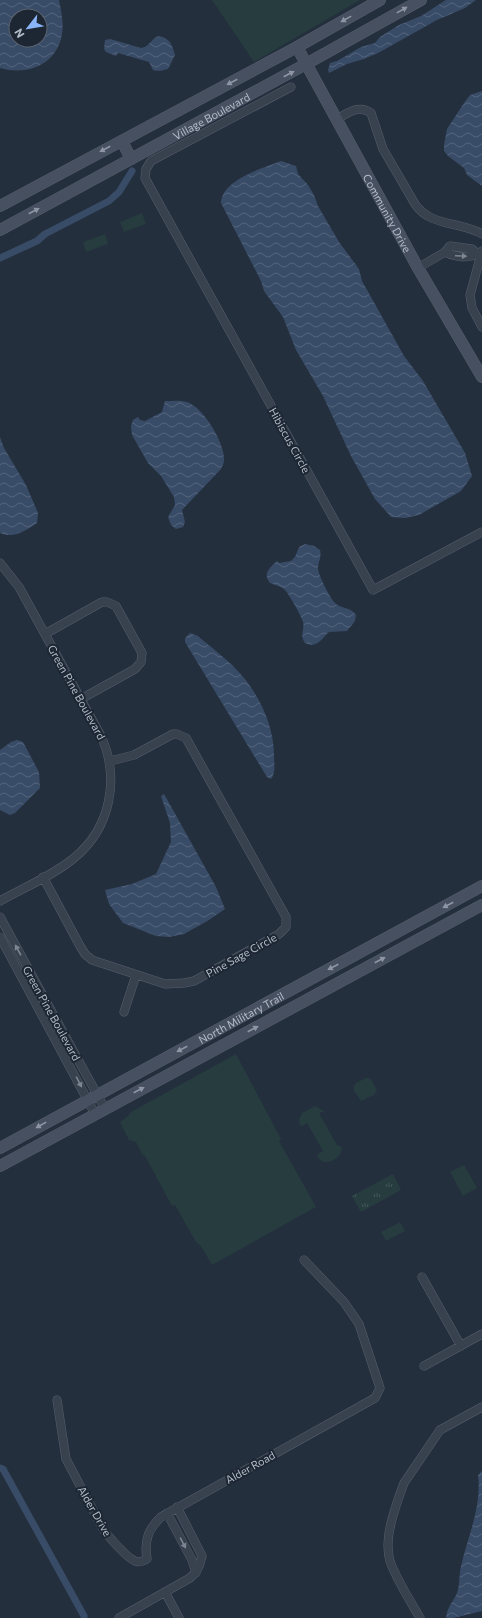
<svg xmlns="http://www.w3.org/2000/svg" width="482" height="1618" viewBox="0 0 482 1618" font-family="Commissioner,sans-serif">
  <style>
    .grass { fill: #263c3f }
    .park { fill: url(#park-tufts) }
    .water { fill: url(#water-waves); fill-rule: evenodd }
    .lines { fill: none; stroke-linecap: round; stroke-linejoin: round }
    .canal { stroke: #394c67; stroke-width: 7 }
    .street-casing { stroke: #565f6c; stroke-width: 9 }
    .secondary-casing { stroke: #565f6c; stroke-width: 12 }
    .street { stroke: #38414e; stroke-width: 8 }
    .secondary { stroke: #465061; stroke-width: 11 }
    .oneway { fill: #8e96a5 }
    .oneway2 { fill: #7c8592 }
    .labels { text-anchor: middle; dominant-baseline: central; stroke-width: 4; stroke-linejoin: round; paint-order: stroke }
    .street-label { font-size: 11px; fill: #b4bcc9; stroke: #1d2633 }
  </style>
  <defs>
    <pattern id="park-tufts" width="24" height="20" patternUnits="userSpaceOnUse"><rect width="24" height="20" fill="#263c3f"/><path d="M3 7l-1-3M5 7V3M7 7l1-3M15 17l-1-3M17 17v-4M19 17l1-3" fill="none" stroke="#435659"/></pattern>
    <pattern id="water-waves" width="16" height="10" patternUnits="userSpaceOnUse"><rect width="16" height="10" fill="#394c67"/><path d="M0 5q4-4 8 0t8 0" fill="none" stroke="#53647b"/></pattern>
  </defs>
  <rect width="100%" height="100%" fill="#242f3e"/>
  <path class="grass" d="M212,0H360L254,62Z
    M142,213L146,224L124,232L120,222Z
    M105,234L108,244L86,252L83,242Z
    M236,1054L281,1139L279,1141L316,1207L212,1265L201,1246L196,1242L175,1205L172,1206L145,1156L142,1154L136,1142L129,1140L120,1122L127,1117L131,1112Z
    M366,1078L371,1079L377,1091L374,1095L361,1101L354,1091V1086L356,1083Z
    M315,1106L324,1111V1112H320V1115L337,1145L342,1147C342,1160 322,1169 317,1155L323,1151L307,1123L302,1126L300,1125L299,1120L302,1113Z
    M464,1165L477,1188L463,1196L450,1172Z
    M400,1222L405,1231L386,1241L381,1232Z"/>
  <path class="park" d="M393,1174L401,1190L361,1212L352,1196Z"/>
  <path class="water" d="M0,0H59C61,11 64,22 62,34C57,65 27,76 0,68ZM16,16H40V40H16Z
    M446,0H476L465,8L437,20L378,53L364,59L347,64L329,73L328,70L330,63L337,61L361,47L375,43L380,37L399,25L421,16Z
    M159,36C170,38 172,45 175,55L168,69C163,70 159,72 153,70L149,62L118,53L116,56L106,52L104,49L105,40L110,39L141,48C150,47 151,38 159,36Z
    M482,91V186L467,175L464,168L448,156L444,151V145L447,129L464,103L470,95Z
    M281,161L296,166L298,174L308,185L314,195L318,206L339,242L359,269L362,281L404,356L423,381L465,453L472,476L461,491L419,515L405,518L391,517L375,499L351,456L323,396L296,350L283,317L264,291L261,281L221,203C222,180 263,168 281,161Z
    M165,401C172,401 180,400 187,402C203,407 225,443 224,460C224,464 222,466 221,469L182,510L185,522L183,527L176,529L171,525L168,517L175,505L174,497L161,476L148,463L132,435L131,426L133,420L138,417L140,420L145,421L162,412Z
    M0,437L4,448L26,485L38,513L37,523C25,531 14,539 0,533Z
    M305,544L314,546L320,550C322,557 318,562 318,568C318,575 330,598 335,603C341,609 351,607 356,615L355,621L347,631L329,632C322,638 317,649 305,643C299,634 305,630 303,622C301,615 289,594 284,589C280,586 274,585 270,583C262,573 270,568 277,561L279,563L291,561L295,557L299,547Z
    M190,633L198,636C213,649 231,662 244,678C261,699 274,728 274,755C274,763 276,773 271,779L267,777L185,642V638Z
    M17,740L23,742L39,772L40,788L15,813L10,815L0,810V750L11,742Z
    M164,794L216,887L225,909L209,920L184,934L169,937L156,936L123,923L109,904L105,890L132,884L156,874L171,842L170,823L161,796Z
    M482,1471V1611L453,1618H446C447,1607 453,1602 457,1593C460,1585 459,1574 461,1566C468,1536 482,1506 478,1475Z"/>
  <g class="lines">
    <path class="canal" d="M0,258L37,241L45,234L109,201L119,192L132,171
      M0,1468L3,1469L84,1616"/>
    <g class="street-casing">
      <path id="street" d="M291,87L151,161L146,169L145,178L373,590L482,532
        M337,119C348,113 359,104 371,113L383,149L415,204C430,227 461,221 482,234
        M482,251L470,295L472,308L482,327
        M445,252C452,256 464,258 472,256C475,255 477,253 481,253
        M418,268L445,252L450,246L472,249L477,253
        M0,563L19,587L101,736C120,778 111,828 74,858C54,875 23,888 0,901
        M45,634L102,602H107L116,606L142,653L141,662L135,669L81,699
        M43,877L80,946L85,954L92,960L165,984L184,983L194,981L279,934L286,927V917L186,738L177,734H173L134,755L110,761
        M0,917L105,1109
        M0,937L95,1114
        M124,1012L136,975
        M422,1277L461,1346
        M424,1366L482,1334
        M57,1400L66,1459L103,1529C108,1536 127,1558 135,1561C139,1563 143,1561 147,1559C144,1541 148,1529 161,1517L375,1398L380,1388L359,1324L344,1302L304,1260
        M167,1513L192,1560L196,1573
        M165,1592L179,1618
        M119,1618L190,1578C198,1571 200,1565 202,1556L177,1507
        M420,1618C411,1602 395,1577 390,1561C383,1538 396,1505 404,1483L440,1430L482,1407"/>
    </g>
    <g class="secondary-casing">
      <g id="secondary">
        <path id="s1" d="M297,47L418,268L482,377"/>
        <path d="M122,141L131,159"/>
        <path d="M0,206L297,47L380,0"/>
        <path id="s2" d="M0,230L306,64L421,0"/>
        <path id="s3" d="M0,1148L482,886"/>
        <path d="M0,1166L482,905"/>
      </g>
    </g>
    <use href="#street" class="street"/>
    <use href="#secondary" class="secondary"/>
  </g>
  <defs><path id="oneway-solid" d="M-6-.8H1V-3.2L6.5 0L1 3.2V.8H-6Z"/></defs>
  <g class="oneway">
    <use href="#oneway-solid" transform="translate(402 10) rotate(-29)"/>
    <use href="#oneway-solid" transform="translate(346 19) rotate(151)"/>
    <use href="#oneway-solid" transform="translate(289 74) rotate(-28)"/>
    <use href="#oneway-solid" transform="translate(232 82) rotate(152)"/>
    <use href="#oneway-solid" transform="translate(105 149) rotate(152)"/>
    <use href="#oneway-solid" transform="translate(34 211) rotate(-28)"/>
    <use href="#oneway-solid" transform="translate(448 905) rotate(152)"/>
    <use href="#oneway-solid" transform="translate(380 960) rotate(-28)"/>
    <use href="#oneway-solid" transform="translate(333 967) rotate(152)"/>
    <use href="#oneway-solid" transform="translate(253 1029) rotate(-28)"/>
    <use href="#oneway-solid" transform="translate(182 1049) rotate(152)"/>
    <use href="#oneway-solid" transform="translate(139 1090) rotate(-28)"/>
    <use href="#oneway-solid" transform="translate(41 1125) rotate(151)"/>
  </g>
  <g class="oneway2">
    <use href="#oneway-solid" transform="translate(461 256) rotate(3)"/>
    <use href="#oneway-solid" transform="translate(18 950) rotate(-119)"/>
    <use href="#oneway-solid" transform="translate(79 1082) rotate(62)"/>
    <use href="#oneway-solid" transform="translate(183 1543) rotate(62)"/>
  </g>
  <g class="labels">
    <g class="street-label">
      <text stroke="none"><textPath href="#s2" startOffset="240">Village Boulevard</textPath></text>
      <text stroke="none"><textPath href="#s1" startOffset="189">Community Drive</textPath></text>
      <text transform="translate(290 440) rotate(61)">Hibiscus Circle</text>
      <text transform="translate(77 692) rotate(61)">Green Pine Boulevard</text>
      <text transform="translate(241 955) rotate(-29)">Pine Sage Circle</text>
      <text transform="translate(52 1013) rotate(61)">Green Pine Boulevard</text>
      <text stroke="none"><textPath href="#s3" startOffset="274">North Military Trail</textPath></text>
      <text transform="translate(250 1467) rotate(-29)">Alder Road</text>
      <text transform="translate(95 1511) rotate(60)">Alder Drive</text>
    </g>
  </g>
  <g transform="translate(28 28) rotate(239)"><circle r="19" fill="#1d2633" stroke="#59626f"/>
  <path d="M0-3L7 15L0 10L-7 15Z" fill="#8ab4f8"/>
  <text y="-6" font-size="11" font-weight="bold" text-anchor="middle" fill="#b4bcc9">N</text>
  </g>
</svg>
